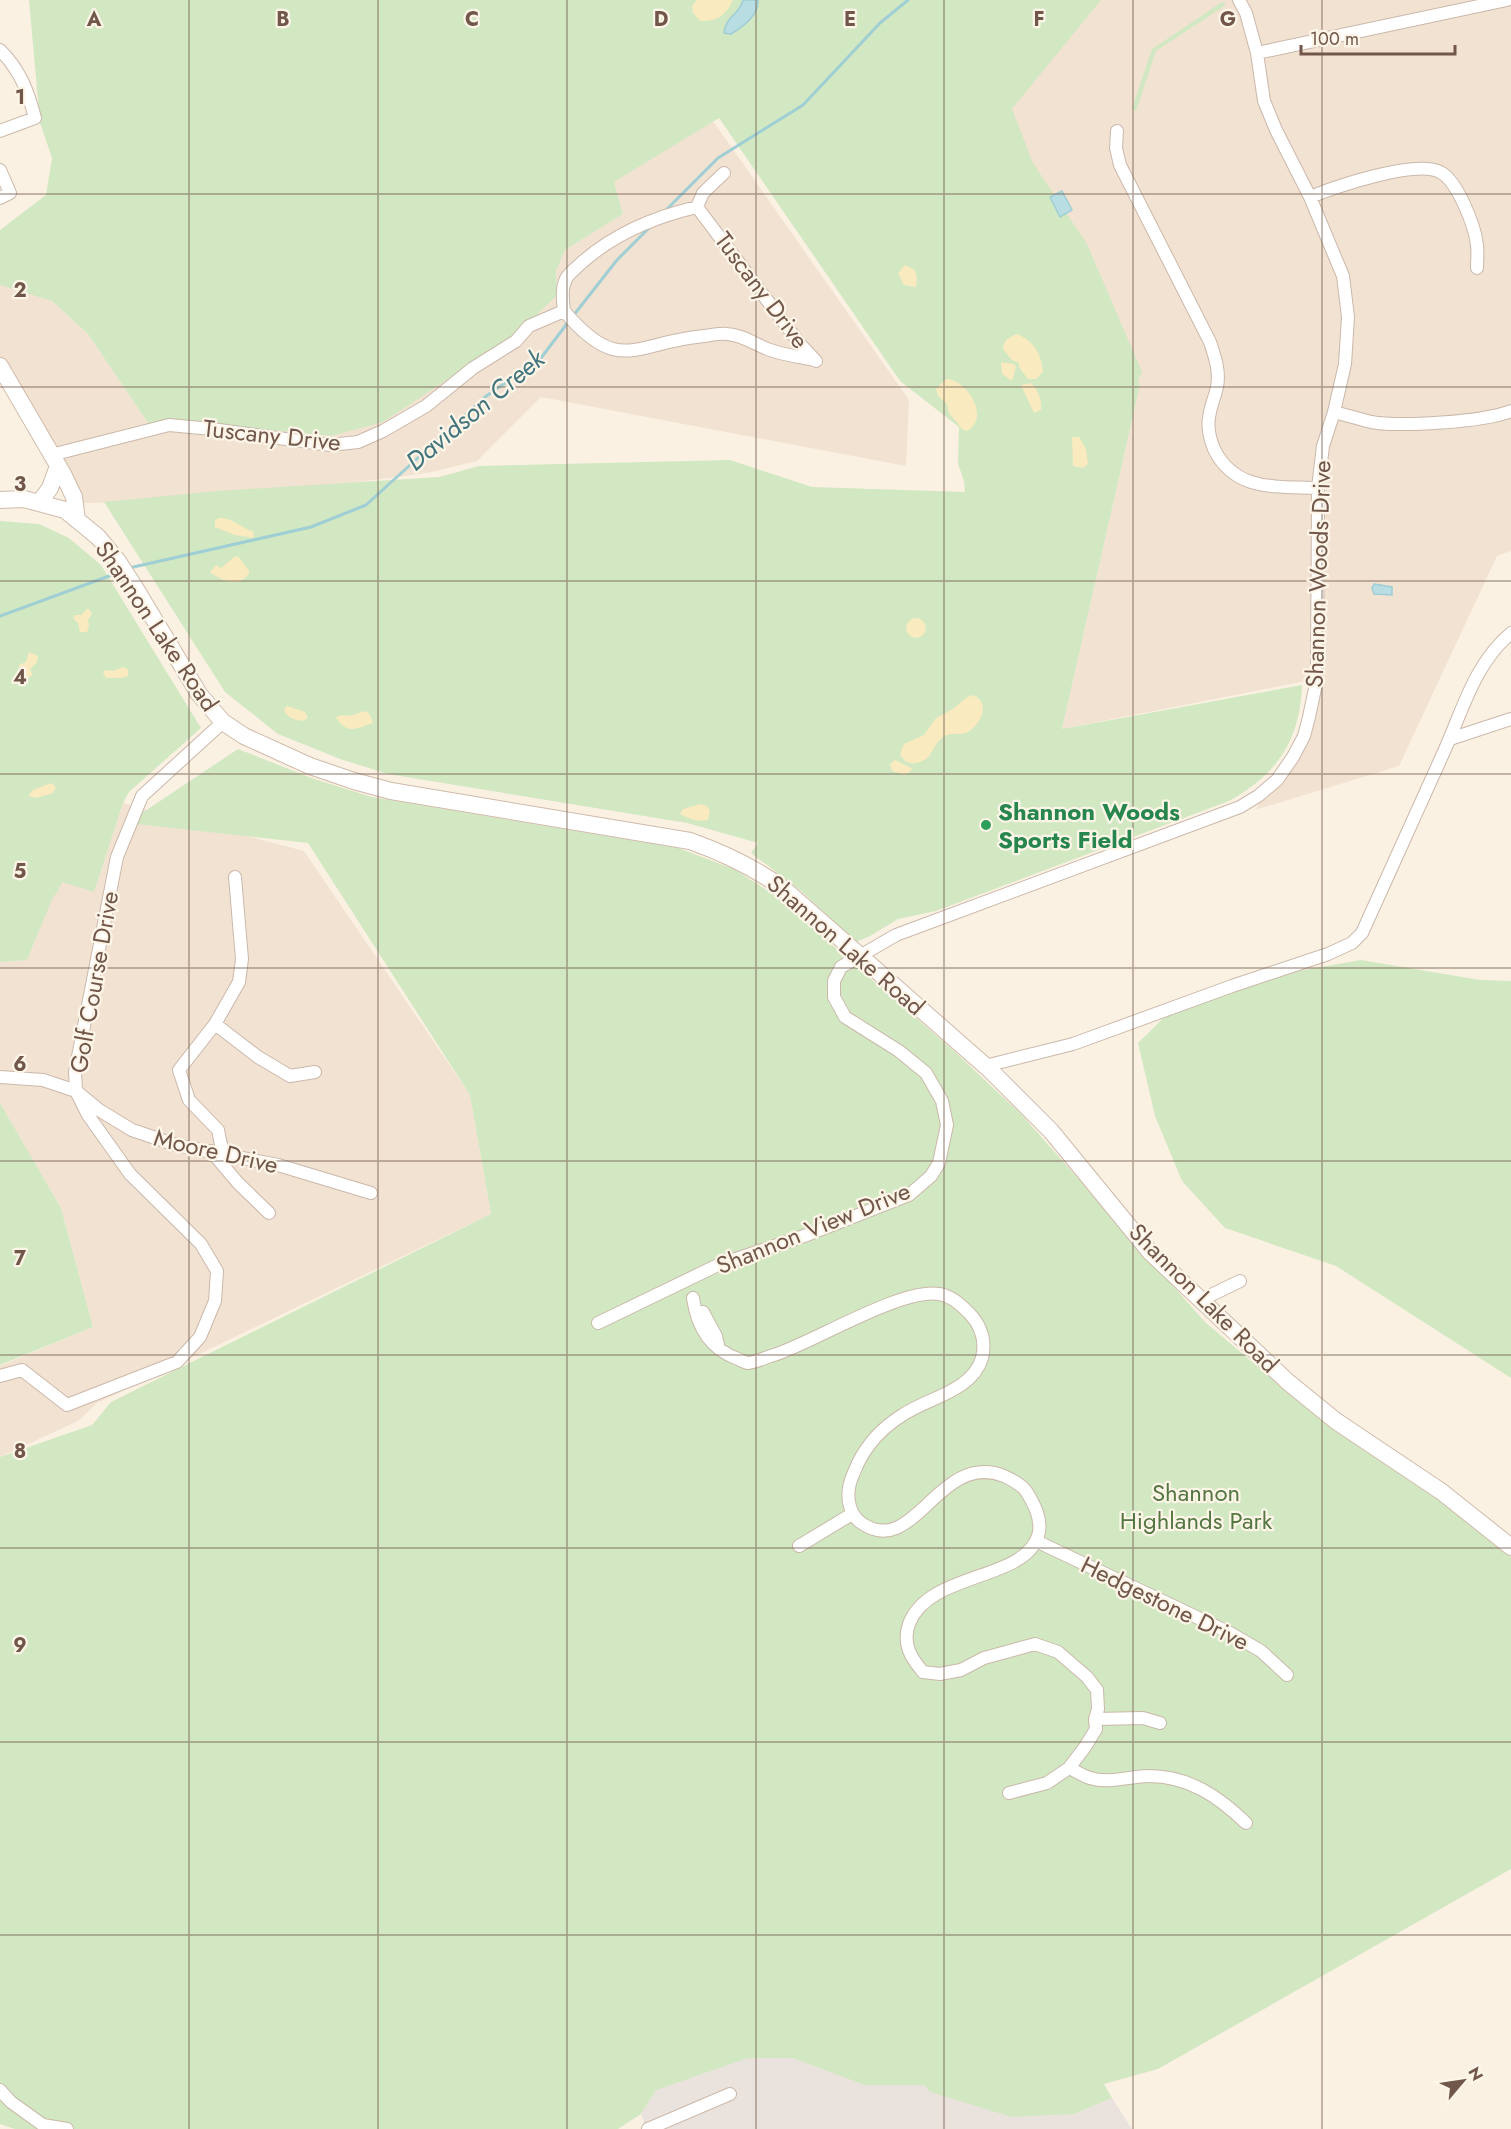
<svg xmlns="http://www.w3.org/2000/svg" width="1511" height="2129" viewBox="0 0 1511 2129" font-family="Jost,sans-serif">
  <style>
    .residential { fill: #f2e2d2 }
    .industrial { fill: #eae3dd }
    .green { fill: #d2e8c2 }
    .sand { fill: #f9eabf }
    .water { fill: #b8dee3; stroke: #9fced5; stroke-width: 1.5 }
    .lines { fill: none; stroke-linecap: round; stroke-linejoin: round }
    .stream { stroke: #9fced5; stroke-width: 3 }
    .street-casing { stroke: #cbb8aa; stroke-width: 14 }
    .secondary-casing { stroke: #d0baaa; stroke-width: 18 }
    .street { stroke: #fff; stroke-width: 12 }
    .secondary { stroke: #fff; stroke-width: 16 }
    .grid { fill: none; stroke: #71574a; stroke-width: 1.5; stroke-opacity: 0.55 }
    .leisure-dot { fill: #2e9e5b; stroke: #fef5e9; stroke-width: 2 }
    .labels { text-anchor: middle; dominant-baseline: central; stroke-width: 4.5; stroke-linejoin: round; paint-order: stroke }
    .street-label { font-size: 24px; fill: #71574a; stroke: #fef5e9 }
    .leisure-label { font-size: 24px; font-weight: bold; fill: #27864d; stroke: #fef5e9; text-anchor: start }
    .park-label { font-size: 24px; fill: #547742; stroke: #fef5e9 }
    .water-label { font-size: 26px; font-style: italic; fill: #42757d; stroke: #fef5e9 }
    .grid-label { font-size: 20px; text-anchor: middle; font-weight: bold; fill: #71574a; stroke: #fef5e9; stroke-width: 4.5; stroke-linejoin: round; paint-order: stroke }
  </style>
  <rect width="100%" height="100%" fill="#fbf1e3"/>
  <path class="residential" d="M1060,0H1511V551L1497,556L1399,766L1255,810L1293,757L1316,679L1062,729L1140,385L1025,196L998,121Z
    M713,121L909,400L906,466L541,397L477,461L427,473L220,500L84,503L0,367V286L2,284L52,301L88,334L148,423L557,295L556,271L565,250L623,214L614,182Z
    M123,803L304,851L470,1095L491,1214L97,1403L78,1421L0,1457V1366L93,1327L61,1208L0,1103V962L27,960L59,881L94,891Z"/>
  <path class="industrial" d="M756,2013L1074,2114L1112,2098L1132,2129H646L641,2114L675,2059Z"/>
  <path class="green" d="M29,0H1101L1012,109L1033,163L1087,244L1142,372L1138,381L1140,385L1062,729L1302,685C1300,741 1277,774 1229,801L936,911L898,919L870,936L856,942L801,891L751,853L758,843L687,823L388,774L340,759L278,734L225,692L104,502L217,491L439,477L479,466L730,460L812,487L965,492L964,481L958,464L959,427L900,381L719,118L614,182L623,214L565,250L556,271L557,295L518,333L383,422L331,436L171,420L148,423L88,334L52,301L0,285V230L46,195L52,158L40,123Z
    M1222,2L1226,5L1156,51L1136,111L1132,108L1152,49Z
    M0,521L39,524L69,538L101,565L201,728L129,792L123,803L94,892L62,882L57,893L53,897L27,960L0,962Z
    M238,749L314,779L372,797L678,848L734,869L776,896L954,1051L1021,1114L1205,1322L1329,1427L1465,1518L1511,1557V1869L1158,2069L1104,2084L1112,2098L1074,2114L1012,2117L930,2092L924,2085H865L793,2058H748L656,2090L641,2114L618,2129H15L0,2124V1457L92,1425L111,1402L491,1214L470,1095L308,843L127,823Z
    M1361,960L1480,980L1511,981V1378L1336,1266L1225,1228L1182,1181L1155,1116L1138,1043L1184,998L1251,979Z
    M0,1103L61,1208L93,1327L0,1365Z"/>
  <path class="sand" d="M697,0H733C726,15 717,22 700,21L693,13L692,6Z
    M905,265L915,270L917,279L916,287L904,285L898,273Z
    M1018,334C1035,343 1041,353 1043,372L1036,379H1028L1019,367V363L1012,360L1003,349C1004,339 1009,337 1018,334Z
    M1001,362L1014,364L1016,367L1012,381L1002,374Z
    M946,379C967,379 991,418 967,431L963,430L949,413L947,404L938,396L936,389Z
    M1031,383C1038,390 1042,399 1041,410L1034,413L1021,385Z
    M1072,437H1079L1086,449L1088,464L1083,468L1073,466Z
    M219,518C233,517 240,528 253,531L254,538L235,535L215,527V520Z
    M238,556L249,571V574C238,588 222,581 210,572L216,565L221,568L234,557Z
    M88,608L92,613L88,620L89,627L87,632H80L78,623L73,618L75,615H81Z
    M906 628a10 10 0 1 1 20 0a10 10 0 1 1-20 0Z
    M29,652L38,656L37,662L30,669L33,675L28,678L19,670V665L26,662Z
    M123,667L128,669V676L123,678H106L103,673L105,670L113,671Z
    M973,695C992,703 980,725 968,732C961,736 952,732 945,736C931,743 935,761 915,763C907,764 904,761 900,754L904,744L924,735L936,718L953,709L966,698Z
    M287,706L305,712L308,718L302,721C294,720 286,717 284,709Z
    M366,711L370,715L373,723C357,728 347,736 336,717C343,713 347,717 353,715C358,713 361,712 366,711Z
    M895,760L913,769L905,775L892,771L890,764Z
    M51,783L56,787L53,793L36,798L28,796L33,790Z
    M701,804L707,806L710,811L708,820C697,822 690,819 680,814L683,809Z"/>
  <path class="water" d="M743,0H758C759,16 743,27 731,34L724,33C726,15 739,16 743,0Z
    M1062,191L1072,210L1060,217L1050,197Z
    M1374,584L1392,587V595L1374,594L1372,588Z"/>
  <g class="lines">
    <path class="stream" d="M666,210L718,158L803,105L880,23L908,0
      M573,316L617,260L649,228
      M129,568L311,527L366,505L485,397L541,358L569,321
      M0,616L120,572"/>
    <g class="street-casing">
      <path id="street" d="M0,50C20,70 28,91 35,118L0,131
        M1257,53L1507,0
        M1117,131L1116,148L1120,165L1210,342C1215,357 1220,371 1217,387C1215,397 1210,407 1209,418C1207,429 1210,439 1214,449C1235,492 1276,486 1318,488
        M0,170L10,193L0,198
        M1310,197C1335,187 1416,159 1440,172C1457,180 1475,226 1477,245C1478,252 1477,260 1477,268
        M697,207L703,193L724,173
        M564,311C620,377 635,342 704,336C711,335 720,333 727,334C743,335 756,345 770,350C784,355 800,357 815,360
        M1334,412C1346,415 1358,419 1371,422C1400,427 1484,422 1511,411
        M51,455L169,425L212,429L330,445L358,442L383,431L426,406L473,368L516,341L529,326L564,311C563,300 561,289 566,279C568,274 574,270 578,266C611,235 654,217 697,207L800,344L816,361
        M1450,739L1511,719
        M215,1024L258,1057L290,1076L315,1072
        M985,1066L1073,1044L1232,986L1328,954L1352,943L1362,933C1389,874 1415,815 1442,756C1462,713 1473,665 1511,633
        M0,1077L43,1080L76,1091L99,1110L132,1130L176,1145L278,1165L371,1193
        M211,1151L238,1183L269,1213
        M223,1154L218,1130L189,1100L179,1070L215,1024L239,982L242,959L235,877
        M693,1298C697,1327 710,1349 738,1359C741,1360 745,1363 748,1363C755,1363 766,1357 774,1355C814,1342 901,1288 939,1294C952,1296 961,1305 970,1314C982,1327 986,1341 982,1358C972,1392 926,1398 901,1416C882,1428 868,1443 858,1463C855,1471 850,1479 849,1488C847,1500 850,1514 860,1522C914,1562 938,1450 1004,1476C1012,1480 1021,1484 1026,1491C1035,1505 1043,1521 1038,1536C1024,1581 928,1572 909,1624C902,1644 911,1658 923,1672L940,1674L961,1670L984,1658L1035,1644L1058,1652L1087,1677L1097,1690L1098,1709L1095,1719L1096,1729L1085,1747L1069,1768L1047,1783L1009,1793
        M1201,1300L1240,1281
        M703,1312L716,1336L719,1349
        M598,1323L718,1265L807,1235L909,1195L931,1176L939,1163L947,1125L942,1101L926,1073L899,1051L845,1017L834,997V981L841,967L896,935L1240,807L1258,796L1277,780L1293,757L1304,736L1309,717L1317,679L1318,488L1323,446L1334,412L1345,364L1348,317L1343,276L1310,197L1276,130L1264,101L1257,53L1246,13L1239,0
        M0,1376L22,1370L67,1405L177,1362L200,1337L215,1301L217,1271L201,1244L130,1174L88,1115L76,1091L75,1072L117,857L142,796L223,722
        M1036,1541L1230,1633L1261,1651L1287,1675
        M799,1546L852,1514
        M1095,1719L1143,1718L1160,1723
        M1069,1768C1076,1771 1083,1776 1090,1778C1109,1784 1130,1776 1149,1776C1189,1776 1219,1797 1246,1823
        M0,2090L11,2102L43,2125L67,2129
        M648,2129L730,2094"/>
    </g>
    <g class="secondary-casing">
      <path id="secondary" d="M0,366L63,474L74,497L77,520
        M0,500L24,499L65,510L98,537L117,560L134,586L199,694L223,722L244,736L310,766L354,781L391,791L690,841C724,853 755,868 784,889L990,1070L1051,1131L1150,1252L1288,1382L1336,1421L1442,1492L1511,1547
        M39,503L50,488L58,466"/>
    </g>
    <use href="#street" class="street"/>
    <use href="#secondary" class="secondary"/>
  </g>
  <path class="grid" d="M189,0V2129M378,0V2129M567,0V2129M756,0V2129M944,0V2129M1133,0V2129M1322,0V2129M0,194H1511M0,387H1511M0,581H1511M0,774H1511M0,968H1511M0,1161H1511M0,1355H1511M0,1548H1511M0,1742H1511M0,1935H1511"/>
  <circle class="leisure-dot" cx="986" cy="825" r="6"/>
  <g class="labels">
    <g class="street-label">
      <text transform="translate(762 290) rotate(53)">Tuscany Drive</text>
      <text transform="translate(272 435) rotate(6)">Tuscany Drive</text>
      <text transform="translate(1318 574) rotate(-88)">Shannon Woods Drive</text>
      <text transform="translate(157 626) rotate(56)">Shannon Lake Road</text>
      <text transform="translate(846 945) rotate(41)">Shannon Lake Road</text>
      <text transform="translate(94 982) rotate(-80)">Golf Course Drive</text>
      <text transform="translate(216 1151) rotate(13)">Moore Drive</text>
      <text transform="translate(813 1228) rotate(-22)">Shannon View Drive</text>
      <text transform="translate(1204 1298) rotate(45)">Shannon Lake Road</text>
      <text transform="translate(1165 1603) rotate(26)">Hedgestone Drive</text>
    </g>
    <g class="leisure-label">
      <text x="998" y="811">Shannon Woods<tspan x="998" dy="28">Sports Field</tspan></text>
    </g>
    <g class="park-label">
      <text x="1196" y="1492">Shannon<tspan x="1196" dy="28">Highlands Park</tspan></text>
    </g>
    <g class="water-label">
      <text transform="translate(475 410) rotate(-40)">Davidson Creek</text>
    </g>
  </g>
  <g class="grid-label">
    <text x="94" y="26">A</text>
    <text x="283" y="26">B</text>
    <text x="472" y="26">C</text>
    <text x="661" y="26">D</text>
    <text x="850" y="26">E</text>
    <text x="1039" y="26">F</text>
    <text x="1228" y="26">G</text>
    <text x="20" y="104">1</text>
    <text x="20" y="297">2</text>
    <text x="20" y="491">3</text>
    <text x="20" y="684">4</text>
    <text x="20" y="878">5</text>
    <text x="20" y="1071">6</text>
    <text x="20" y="1265">7</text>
    <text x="20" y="1458">8</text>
    <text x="20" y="1652">9</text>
  </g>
  <g transform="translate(1463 2081) rotate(61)" stroke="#fef5e9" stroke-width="4.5" paint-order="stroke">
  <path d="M0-4.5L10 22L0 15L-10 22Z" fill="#71574a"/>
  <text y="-9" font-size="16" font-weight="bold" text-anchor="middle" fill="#71574a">N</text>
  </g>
  <path d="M1301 45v9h154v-9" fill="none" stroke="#71574a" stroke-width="3"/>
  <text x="1310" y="45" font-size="18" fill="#71574a" stroke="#fef5e9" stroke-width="4.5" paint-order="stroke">100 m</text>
</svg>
